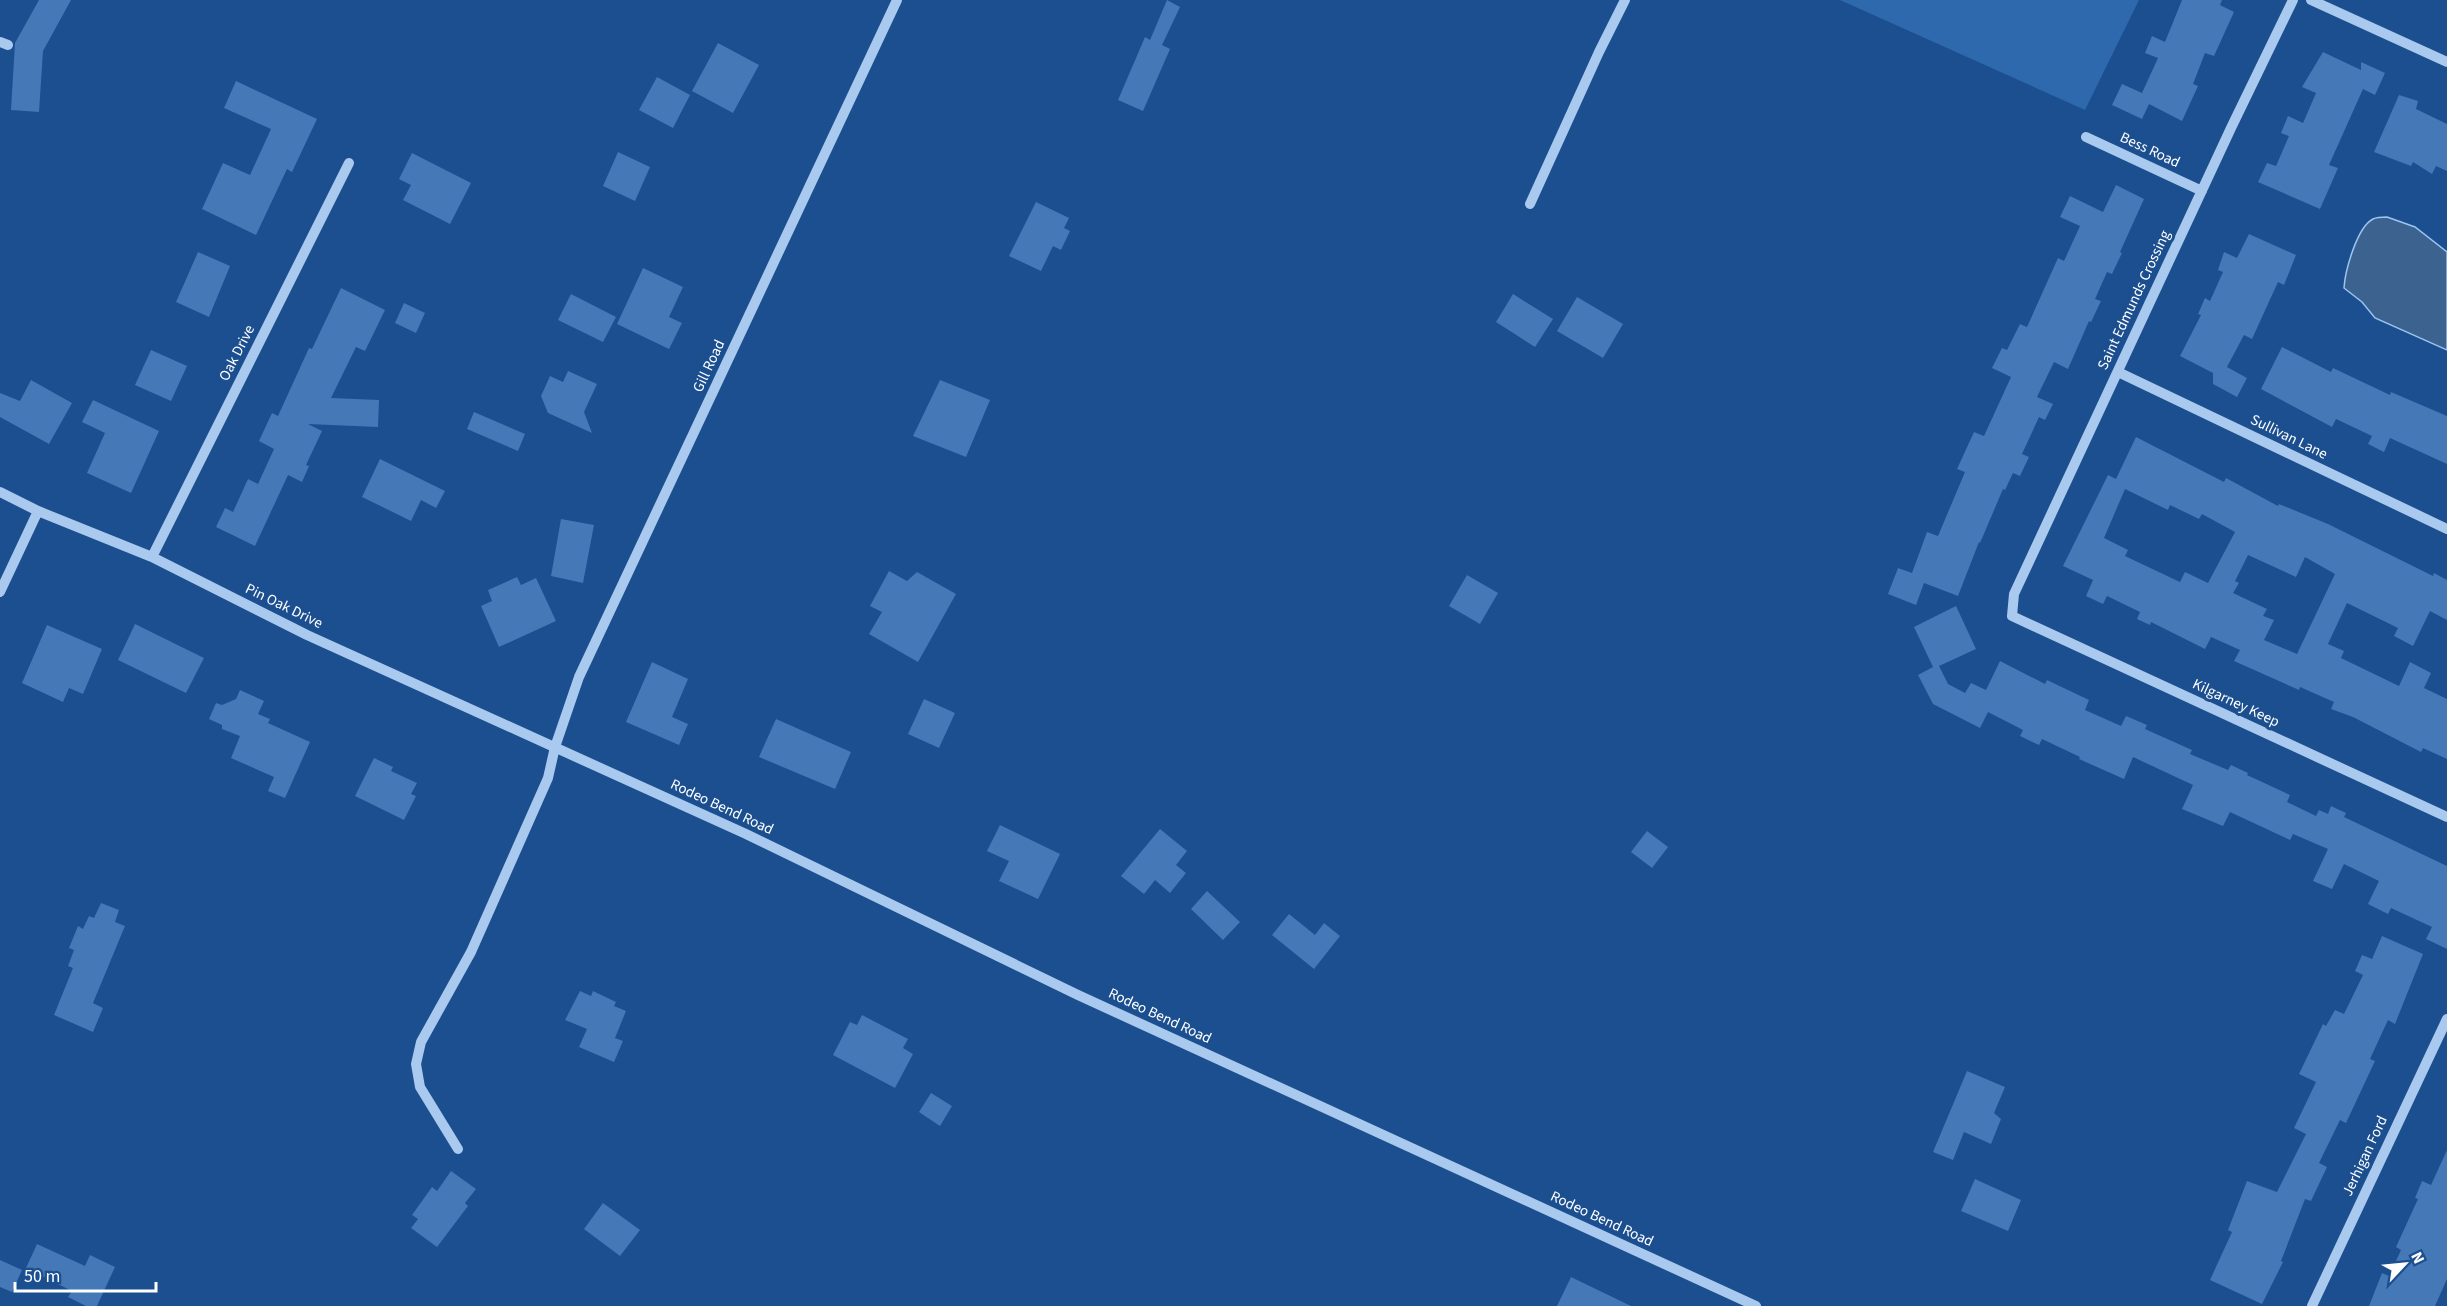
<svg xmlns="http://www.w3.org/2000/svg" width="2447" height="1306" viewBox="0 0 2447 1306" font-family="'Source Sans 3',sans-serif">
  <style>
    .green { fill: #2e69ad }
    .water { fill: #3c6290; stroke: #9cc4f0; stroke-width: 1.5 }
    .building { fill: #4478b7; fill-rule: evenodd }
    .lines { fill: none; stroke-linecap: round; stroke-linejoin: round }
    .minor { stroke: #a9c9ee; stroke-width: 10 }
    .labels { text-anchor: middle; dominant-baseline: central; stroke-width: 6; stroke-linejoin: round; paint-order: stroke }
    .street-label { font-size: 15px; fill: #fff; stroke: #1b4f8f }
  </style>
  <rect width="100%" height="100%" fill="#1b4f8f"/>
  <path class="green" d="M1840,0H2139L2085,110Z"/>
  <path class="water" d="M2387,217L2415,227L2447,252V350L2375,318L2362,302L2344,288C2345,271 2357,227 2373,219C2377,217 2383,217 2387,217Z"/>
  <path class="building" d="M39,0H71L43,51L39,112L11,110L15,43Z
    M1167,0L1180,7L1162,45L1170,49L1143,111L1118,100L1145,37L1150,40Z
    M2182,0H2222L2220,5L2234,12L2214,56L2205,53L2193,84L2198,86L2182,121L2149,104L2142,119L2112,105L2122,84L2142,93L2158,58L2145,53L2152,36L2165,42Z
    M718,43L759,65L733,113L692,91Z
    M2323,52L2361,70V62L2385,73L2375,95L2363,89L2329,165L2338,168L2320,209L2258,182L2267,163L2276,166L2289,136L2281,133L2288,116L2303,123L2316,93L2302,87Z
    M657,77L690,95L673,128L639,110Z
    M236,81L317,119L292,172L287,169L256,235L202,209L223,163L250,175L271,129L224,108Z
    M2399,95L2418,101L2416,109L2447,124V171L2436,166L2432,174L2413,162L2411,166L2374,152Z
    M618,152L650,167L635,201L603,186Z
    M412,153L471,183L450,224L403,200L411,185L399,179Z
    M2116,185L2144,199L2120,252L2122,253L2112,274L2107,272L2095,299L2101,301L2091,322L2089,321L2068,369L2054,362L2037,397L2053,404L2045,420L2039,417L2022,454L2029,457L2020,476L2013,473L2005,490L2003,489L1980,543L1979,542L1958,596L1924,583L1916,605L1888,594L1898,568L1912,573L1927,532L1938,536L1965,472L1957,469L1974,432L1984,436L2011,377L1992,368L2002,348L2007,350L2020,324L2027,327L2058,258L2064,261L2080,226L2060,217L2070,196L2103,212Z
    M1036,202L1069,218L1064,228L1070,231L1061,250L1053,246L1041,271L1009,256Z
    M2249,234L2296,255L2284,285L2278,282L2252,339L2244,335L2227,367L2247,378L2237,397L2213,384V373L2180,356L2201,315L2198,314L2205,298L2210,301L2223,272L2218,270L2224,252L2237,258Z
    M198,252L230,266L209,317L176,302Z
    M643,268L683,287L669,317L682,323L669,349L617,324Z
    M341,288L385,310L365,351L356,347L331,398L379,400L378,427L308,424L322,431L306,465L309,466L302,482L288,475L255,546L216,527L225,508L233,512L248,479L258,484L274,449L259,441L272,413L278,416L309,348L312,349Z
    M571,294L616,317L603,342L558,320Z
    M1513,294L1553,319L1535,347L1496,322Z
    M1577,297L1623,324L1603,358L1557,331Z
    M404,303L425,313L416,333L395,323Z
    M2282,347L2331,372L2333,368L2390,395L2391,392L2447,416V464L2390,438L2384,452L2368,444L2372,436L2336,419L2332,427L2261,389Z
    M151,350L187,366L171,401L135,385Z
    M568,371L597,384L584,412L592,433L548,413L541,396L550,376L563,382Z
    M31,380L72,403L49,444L0,417V393L20,401Z
    M940,380L990,400L966,457L913,436Z
    M93,400L159,431L131,493L87,473L105,433L82,422Z
    M474,412L525,434L518,451L467,429Z
    M2136,437L2224,482L2226,478L2278,506L2279,504L2328,524L2433,576L2434,573L2447,580V620L2430,611L2413,646L2394,636L2398,628L2347,603L2328,644L2344,651L2341,658L2399,686L2410,662L2431,673L2424,688L2447,699V759L2423,748L2421,752L2353,717L2331,709L2334,702L2300,687L2299,690L2234,661L2240,650L2211,637L2205,649L2151,622L2150,625L2137,619L2140,612L2107,596L2103,604L2086,596L2093,580L2063,566L2108,475L2116,479ZM2125,489L2168,510L2170,505L2199,519L2202,514L2235,532L2208,583L2185,572L2180,582L2125,556L2128,550L2104,538ZM2248,555L2296,577L2305,557L2335,574L2297,654L2264,640L2274,620L2263,616L2267,609L2233,593L2239,583L2235,581Z
    M380,459L445,491L436,508L421,500L411,521L362,497Z
    M561,519L594,525L583,583L551,576Z
    M889,571L907,581L917,572L956,594L918,662L869,634L882,612L870,606Z
    M1467,575L1498,593L1480,624L1449,606Z
    M517,577L521,585L536,578L556,621L499,647L481,606L492,601L488,590Z
    M1956,606L1976,649L1939,666L1948,684L1965,693L1971,683L1986,690L2000,661L2045,684L2047,680L2089,700L2085,710L2121,726L2126,716L2147,725L2145,729L2192,750L2190,754L2228,770L2231,765L2248,773L2247,775L2290,795L2287,802L2316,816L2319,810L2328,814L2331,806L2346,813L2344,817L2447,866V949L2426,939L2432,927L2391,908L2388,914L2368,904L2379,881L2344,864L2332,889L2313,881L2328,849L2293,834L2290,840L2230,812L2223,826L2182,809L2193,785L2133,757L2124,779L2079,759L2080,757L2042,739L2039,745L2020,736L2023,730L1988,712L1980,728L1933,704L1918,675L1933,667L1914,627Z
    M135,624L204,658L186,693L118,660Z
    M47,625L102,649L83,694L69,688L63,702L22,683Z
    M652,662L688,679L672,717L688,724L679,745L626,722Z
    M240,690L264,701L258,714L270,719L268,723L310,742L285,798L268,791L274,777L231,758L240,736L222,729V725L209,719L216,703L222,705L236,699Z
    M924,699L955,713L939,748L908,734Z
    M776,719L851,752L835,789L759,757Z
    M374,758L393,767L391,771L417,783L411,794L416,796L404,820L355,796Z
    M1000,825L1060,854L1038,899L999,881L1009,861L987,851Z
    M1160,829L1187,851L1176,865L1186,873L1170,893L1155,880L1144,894L1121,876Z
    M1647,831L1668,847L1652,868L1631,852Z
    M1207,891L1240,922L1223,940L1191,909Z
    M101,903L119,910L115,922L125,926L93,1003L103,1008L93,1032L54,1015L73,968L68,966L74,950L69,948L78,926L83,929L89,916L94,918Z
    M1289,914L1315,935L1324,923L1340,936L1314,969L1272,935Z
    M2382,936L2423,954L2395,1024L2388,1020L2370,1059L2375,1061L2346,1123L2340,1120L2319,1163L2327,1167L2311,1201L2305,1199L2281,1261L2283,1262L2262,1304L2210,1280L2232,1232L2228,1230L2247,1181L2277,1192L2306,1134L2294,1128L2316,1082L2299,1074L2323,1024L2326,1026L2335,1010L2344,1014L2363,975L2355,971L2362,955L2372,959Z
    M580,991L591,996L593,991L616,1002L614,1006L626,1011L615,1038L623,1041L614,1062L579,1047L587,1029L565,1020Z
    M862,1015L908,1039L903,1048L913,1054L895,1088L833,1055L850,1022L857,1025Z
    M1967,1071L2005,1087L1994,1113L2001,1119L1991,1144L1964,1132L1953,1160L1933,1152Z
    M931,1093L952,1106L940,1126L919,1112Z
    M2447,1150V1279L2435,1306H2369L2382,1273L2389,1276L2401,1250L2396,1247L2418,1199L2415,1198L2422,1181L2431,1185Z
    M451,1171L476,1189L465,1203L468,1206L437,1247L411,1228L418,1219L412,1215L432,1187L437,1191Z
    M1975,1179L2021,1200L2008,1231L1961,1211Z
    M603,1203L640,1230L620,1256L584,1229Z
    M37,1244L85,1266L90,1255L115,1267L97,1306H86L68,1297L72,1291L26,1268Z
    M0,1260L22,1270L12,1292L0,1287Z
    M1571,1277L1631,1306H1557Z"/>
  <g class="lines">
    <path class="minor" d="M2293,0L2231,128L2014,594L2012,616L2447,817
      M2311,0L2447,62
      M0,42L8,45
      M2086,137L2202,191
      M1530,204L1599,52L1625,0
      M2118,372L2447,529
      M0,492L38,511L152,557L307,635L746,834L1078,995L1756,1306
      M152,557L349,163
      M0,592L38,511
      M458,1149L420,1087L416,1064L421,1042L471,952L548,778L555,747L579,677L897,0
      M2312,1306L2447,1019"/>
  </g>
  <g class="labels">
    <g class="street-label">
      <text transform="translate(2150 150) rotate(25)">Bess Road</text>
      <text transform="translate(2134 300) rotate(-65)">Saint Edmunds Crossing</text>
      <text transform="translate(237 353) rotate(-63)">Oak Drive</text>
      <text transform="translate(709 366) rotate(-65)">Gill Road</text>
      <text transform="translate(2289 437) rotate(26)">Sullivan Lane</text>
      <text transform="translate(284 606) rotate(26)">Pin Oak Drive</text>
      <text transform="translate(2236 703) rotate(25)">Kilgarney Keep</text>
      <text transform="translate(722 807) rotate(25)">Rodeo Bend Road</text>
      <text transform="translate(1160 1016) rotate(25)">Rodeo Bend Road</text>
      <text transform="translate(2365 1156) rotate(-65)">Jerhigan Ford</text>
      <text transform="translate(1602 1219) rotate(25)">Rodeo Bend Road</text>
    </g>
  </g>
  <g transform="translate(2405 1264) rotate(64)" stroke="#1b4f8f" stroke-width="4.5" paint-order="stroke">
  <path d="M0-4.5L10 22L0 15L-10 22Z" fill="#ffffff"/>
  <text y="-9" font-size="16" font-weight="bold" text-anchor="middle" fill="#ffffff">N</text>
  </g>
  <path d="M15 1282v9h141v-9" fill="none" stroke="#ffffff" stroke-width="3"/>
  <text x="24" y="1282" font-size="18" fill="#ffffff" stroke="#1b4f8f" stroke-width="4.5" paint-order="stroke">50 m</text>
</svg>
